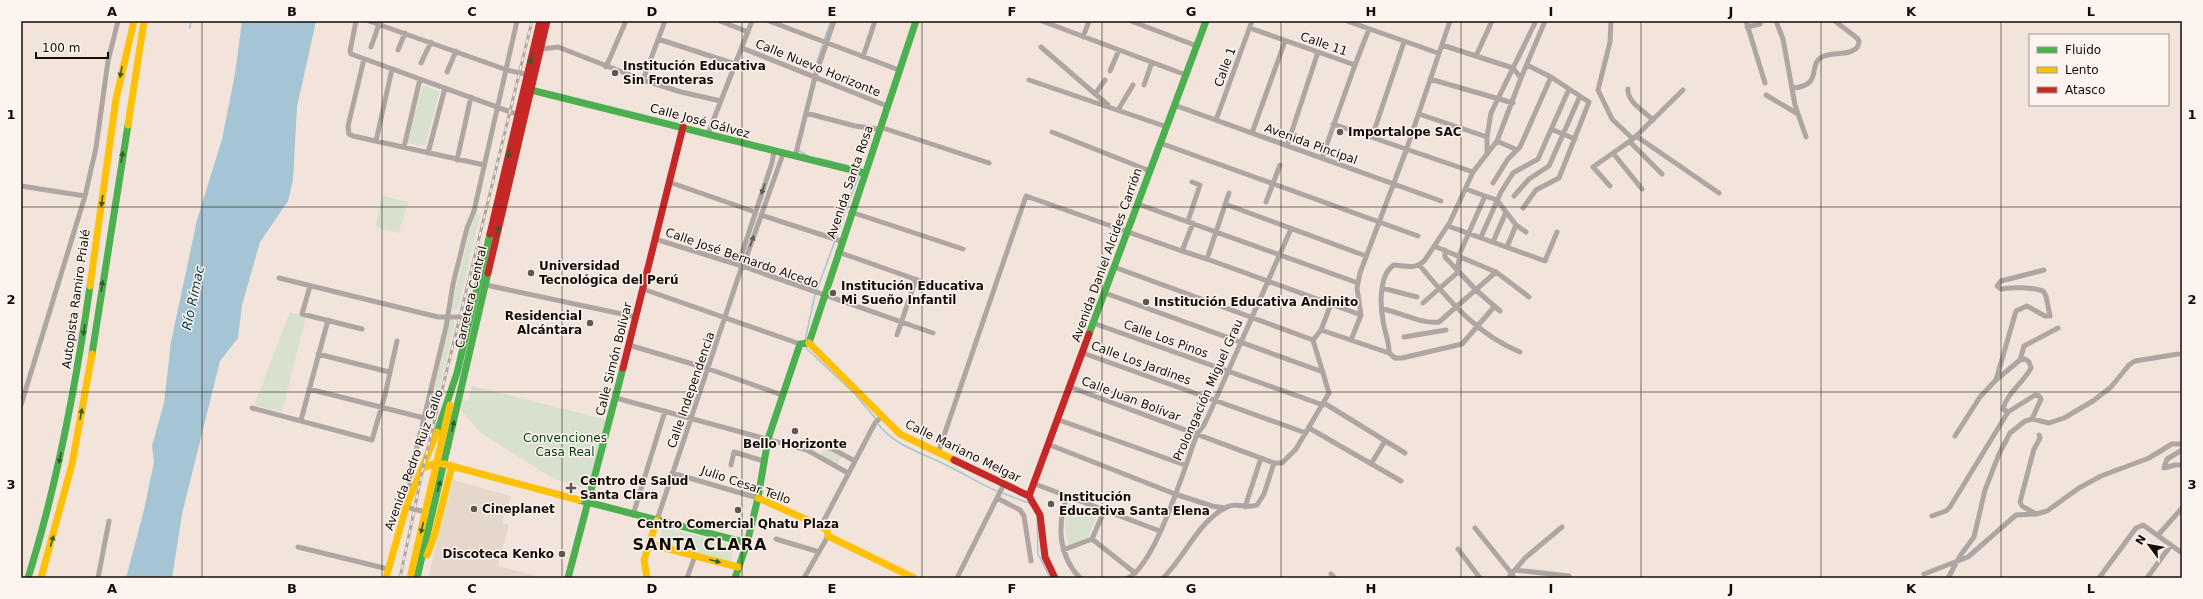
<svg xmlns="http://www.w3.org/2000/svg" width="2203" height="599" viewBox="0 0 2203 599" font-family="'DejaVu Sans',sans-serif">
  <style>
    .commercial { fill: #e5d7c9 }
    .green { fill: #d7e1cd }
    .water { fill: #a5c5d4 }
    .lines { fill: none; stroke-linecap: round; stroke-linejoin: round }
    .stream { stroke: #a5c5d4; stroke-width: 1.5 }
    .street { stroke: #afa5a3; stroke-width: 5 }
    .fast { stroke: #4caf50; stroke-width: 7 }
    .slow { stroke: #ffc107; stroke-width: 7 }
    .jam { stroke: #c62828; stroke-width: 7 }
    .rail-casing { stroke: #b1a6a0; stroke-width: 3 }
    .rail { stroke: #fbf4ef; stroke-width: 1.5; stroke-dasharray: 4.5; stroke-linecap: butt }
    .oneway { fill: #305d2a }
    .oneway2 { fill: #625854 }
    .grid { fill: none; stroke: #150b04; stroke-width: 1; stroke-opacity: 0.55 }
    .poi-dot { fill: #62574f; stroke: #fbf4ef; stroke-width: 1.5 }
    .labels { text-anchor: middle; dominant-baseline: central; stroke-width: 3; stroke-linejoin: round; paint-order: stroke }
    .street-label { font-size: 12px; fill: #150b04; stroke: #fbf4ef }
    .poi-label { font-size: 12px; font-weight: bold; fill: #150b04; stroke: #fbf4ef; text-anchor: start }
    .park-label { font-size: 12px; fill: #003b0d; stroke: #fbf4ef }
    .water-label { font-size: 13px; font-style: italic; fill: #043547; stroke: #fbf4ef }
    .district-label { font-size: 16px; font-weight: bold; letter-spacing: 1px; fill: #150b04; stroke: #fbf4ef }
    .neatline { fill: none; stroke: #150b04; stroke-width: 1.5 }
    .grid-label { font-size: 13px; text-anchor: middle; font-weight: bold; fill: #150b04 }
  </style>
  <rect width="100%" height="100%" fill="#f2e4da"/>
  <path class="commercial" d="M453,480L511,496L502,523L509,525L498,566L533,575L532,578H428Z"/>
  <path class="green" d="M423,85L440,92L425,146L407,143Z
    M382,196L408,202L399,233L379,228L376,225Z
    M477,214L480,216L458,310L451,309L470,228Z
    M290,312L306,317L282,412L254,405Z
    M452,318L455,324L432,418L427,417L449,319Z
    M472,386L608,420L590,490L552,478L480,432L461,410L463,400L468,401Z
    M825,447L842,456L837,465L820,457Z
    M1068,504L1097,515L1088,538L1068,546L1065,524Z
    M663,527L732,545L734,547L730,562L661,545L659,543Z"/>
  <path class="water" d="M242,21H316L297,107L293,180L288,201L260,242L242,305L238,338L220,361L182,514L172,578H126L144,510L154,462L152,446L164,403L171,342L197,220L222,139L235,74Z"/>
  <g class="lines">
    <path class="stream" d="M190,28L191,21
      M824,40L831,21
      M814,72L823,43
      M798,150L808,156
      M818,158L861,169
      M836,236L859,175
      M816,292L835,241
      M805,341L815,294
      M806,348L855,394L876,419
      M878,424C896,447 923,453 948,466C965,474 980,484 997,491
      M1002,493L1029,503L1034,509
      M1037,515L1038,554L1050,578"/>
    <path class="street" d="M356,21L350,51L351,54L519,115
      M369,21L507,70L529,75
      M720,21L748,32
      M769,21L899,70
      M1042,21L1186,75
      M1131,21L1197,46
      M1347,21L1438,53
      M1611,21L1610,42L1598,90L1612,119L1633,139
      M1746,21L1765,83
      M1776,21L1783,39L1795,105L1806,137
      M1747,27L1760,24
      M1250,28L1355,65L1369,29
      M1083,37L1089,21
      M658,39L735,64
      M1442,45L1513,68L1521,78L1545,21
      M371,47L379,24
      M1041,47L1108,105
      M742,48L887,106
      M541,49L558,47L643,80L681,92L721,101
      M398,50L405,33
      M1476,56L1492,21
      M863,57L875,21
      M364,59L348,126L349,134L353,136L484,165
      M421,63L431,42
      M606,67L626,21
      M1110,71L1119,50
      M447,72L456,51
      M1430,79L1513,103
      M643,80L665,21
      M1029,80L1167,127
      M1144,85L1152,62
      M1793,88C1824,85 1807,65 1822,57C1831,51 1859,58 1859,41L1857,38L1835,21
      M1628,89C1627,102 1644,111 1653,120
      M1095,94L1105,80
      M1766,95L1798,114
      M1174,105L1441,201
      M1118,110L1133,85
      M806,113L855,126L879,129
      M1419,114L1487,137V154
      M1216,120L1252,21
      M1333,124L1473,172
      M880,127L989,163
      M1551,129L1575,139
      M1052,132L1150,171
      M1252,133L1285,41
      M708,134L752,21
      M1636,136L1719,193
      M1372,137L1404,42
      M1487,137L1491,113L1536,21
      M376,141L392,69
      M1497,141L1517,150L1520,147L1551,77L1527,65
      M1630,142L1662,174
      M1160,143L1418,236
      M1287,146L1318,52
      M404,147L420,79
      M428,153L445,88
      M1613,153L1642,189
      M795,157L815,77L834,21
      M1322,158L1355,65
      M457,160L471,97
      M669,182L755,212
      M1493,183L1508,159L1517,150
      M21,186L85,196
      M1610,186L1593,167L1633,139L1683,90
      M1485,196L1497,200L1516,225L1526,232
      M1514,196L1529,179L1549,166L1580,96
      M1266,202L1280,165
      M1138,204L1358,283
      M1225,204L1366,256
      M1523,208L1536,190L1559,178L1589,102L1551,77
      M851,212L963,249
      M761,215L841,241
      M1188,221L1200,185L1192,182
      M1448,226L1545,261L1557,232
      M1481,237L1501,192L1513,173L1538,159L1569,89
      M655,239L742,266L933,333
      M1493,242L1506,212
      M1434,246L1496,272L1529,297
      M1507,247L1516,225
      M1445,250V257L1476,290L1500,311
      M1182,251L1207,259L1229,193
      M838,252L943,289
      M1207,259L1361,315
      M742,266L740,259L772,163L774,151
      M1420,266C1449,300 1477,335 1520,352
      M1114,267L1313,340
      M279,278L438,317H459L471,320
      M486,285L636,317
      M310,286L302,314L362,329
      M1382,288L1417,297
      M643,289L800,344
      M1105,293L1323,372
      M1423,303L1457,273L1460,253L1485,196L1466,189
      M1382,309C1401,312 1420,324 1439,322L1496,272
      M1093,323L1323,405
      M1321,330L1331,304
      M897,335L916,279
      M1404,337L1446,330
      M1351,340L1361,315L1357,288L1360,273L1407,148L1450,21
      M629,345L709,369L782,395
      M1083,353L1306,433
      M1389,353C1390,343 1384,331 1383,320C1380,305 1379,274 1394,265C1406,266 1416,270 1425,260L1450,222L1473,172L1497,141L1521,78
      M318,354L389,372
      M2020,360L2024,346L2058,328
      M1070,387L1274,463H1282L1296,449L1329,393L1313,340L1321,330L1389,353L1395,358H1402L1462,344L1494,307
      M309,389L424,418
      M616,398L807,450L848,473
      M1324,403L1405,453
      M21,405L85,196L96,148L108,61L118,21
      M252,408L372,440L385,395L397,341
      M2032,419L2041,399L2039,396L2035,395L2008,412L2003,409C2007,393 2024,382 2031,368L2029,362L2025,359L2020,360L1996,380L2016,311L2027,306L2045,316H2050L2046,296L2043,291C2030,287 2015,287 2001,289L1997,286L2001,281L2044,270
      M301,420L328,320
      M1059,420L1185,465
      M1309,428L1401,481
      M1955,436L1980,397L1996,380
      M1050,445L1175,494L1212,506L1225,508
      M807,450L821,443L855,461
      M2182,450L2167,459L2164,468L2175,465H2182
      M938,453L1026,196L1182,251L1193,223
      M1371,464L1385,441
      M731,465L734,452L764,461
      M672,473L758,498
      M1035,484L1160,531
      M412,490L409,480L446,327L453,284L467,228L474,211L517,21
      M1067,497C1057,525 1058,555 1080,578
      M997,498L1020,510L1024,516L1031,561
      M406,507L425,512
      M1245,507L1261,458
      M2036,514L2022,506L2020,502L2034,449L2040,438L2039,435
      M633,515L665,411
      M1932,516L1946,511L1950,507L2008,412
      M657,520L742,266L745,261L783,154
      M821,526L875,423L881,417
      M1475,528L1512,574L1514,578
      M2159,534L2182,508
      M776,539L819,552
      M1092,539L1135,573
      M298,547L388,569
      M1458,549L1480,578
      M1063,550L1092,539L1104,511
      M1515,570L1569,576
      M1331,574L1335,578
      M1924,574L1968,557L2016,515L2036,514L2047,511L2079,488L2101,476L2149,458L2172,444H2182
      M98,578L109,521
      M687,578L695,556
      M804,578L828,536
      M957,578L1004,484
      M1128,578C1156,564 1185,466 1197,434L1204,425L1211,410L1291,229
      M1163,578C1186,556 1197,522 1227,507C1236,502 1247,509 1257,505L1264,494L1274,463
      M1508,578L1525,558L1562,527
      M1948,578L1960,556L1974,537L1985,490L1999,454L2010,433L2025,421L2032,419L2049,423L2064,418L2093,401L2111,387L2129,365L2135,361L2178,354
      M2099,578L2136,528L2143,525L2182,553
      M2147,578L2171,545"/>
    <path class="fast" d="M531,90L864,173
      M1089,334L1206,21
      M809,343L916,21
      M92,354L128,125
      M437,432L457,373L490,234
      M579,500L747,543
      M28,578C58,482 76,385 90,286
      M417,578L488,273
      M568,578L623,368
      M735,578L747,543L758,498L768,439L800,344L809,343"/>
    <path class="slow" d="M128,125L144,21
      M90,286L116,99L134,21
      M809,343L900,434L954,460
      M423,468L436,463L444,464L579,500
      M758,498L821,526L827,530L828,536L914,578
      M650,544L738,567
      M427,555L434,537L452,466
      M41,578L72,464L92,354
      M386,578L406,507L437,432
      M410,578L450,405
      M647,578L644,560L657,520"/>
    <path class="jam" d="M490,234L540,21
      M488,273L547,21
      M623,368L683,127
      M954,460L1029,496L1040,515L1045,557L1055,578
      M1029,496L1089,334"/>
    <g class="rail-casing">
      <path id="rail" d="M400,578L423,468L532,21"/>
    </g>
    <use href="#rail" class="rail"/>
  </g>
  <defs><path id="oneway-solid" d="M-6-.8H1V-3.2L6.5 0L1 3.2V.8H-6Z"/></defs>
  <g class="oneway">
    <use href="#oneway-solid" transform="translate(531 59) rotate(103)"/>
    <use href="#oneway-solid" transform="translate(121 72) rotate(100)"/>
    <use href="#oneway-solid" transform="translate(509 153) rotate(103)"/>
    <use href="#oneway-solid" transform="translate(122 157) rotate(-81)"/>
    <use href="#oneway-solid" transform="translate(102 201) rotate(98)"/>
    <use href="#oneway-solid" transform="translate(498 231) rotate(-77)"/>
    <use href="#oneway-solid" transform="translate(102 286) rotate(-81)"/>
    <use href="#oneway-solid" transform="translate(84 330) rotate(99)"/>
    <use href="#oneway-solid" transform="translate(81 414) rotate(-79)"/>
    <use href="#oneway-solid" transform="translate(453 426) rotate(-77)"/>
    <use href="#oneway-solid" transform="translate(60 458) rotate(102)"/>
    <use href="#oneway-solid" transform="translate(439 486) rotate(-76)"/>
    <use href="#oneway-solid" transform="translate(422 528) rotate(103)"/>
    <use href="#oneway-solid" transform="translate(52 541) rotate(-74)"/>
    <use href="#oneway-solid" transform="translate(715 561) rotate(15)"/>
  </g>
  <g class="oneway2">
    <use href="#oneway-solid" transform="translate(763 189) rotate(109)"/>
    <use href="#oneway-solid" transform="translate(752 241) rotate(-71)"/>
  </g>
  <path class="grid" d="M202,21V578M382,21V578M562,21V578M742,21V578M922,21V578M1102,21V578M1281,21V578M1461,21V578M1641,21V578M1821,21V578M2001,21V578M21,207H2182M21,392H2182"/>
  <g class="poi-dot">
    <circle cx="615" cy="73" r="4"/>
    <circle cx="1340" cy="132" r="4"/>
    <circle cx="531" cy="273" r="4"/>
    <circle cx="833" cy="293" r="4"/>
    <circle cx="1146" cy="302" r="4"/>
    <circle cx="590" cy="323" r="4"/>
    <circle cx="795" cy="431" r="4"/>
    <path d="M569 482h4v4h4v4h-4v4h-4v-4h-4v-4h4z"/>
    <circle cx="1051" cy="504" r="4"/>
    <circle cx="474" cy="509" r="4"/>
    <circle cx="738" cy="510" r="4"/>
    <circle cx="562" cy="554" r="4"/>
  </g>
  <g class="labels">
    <g class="street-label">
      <text transform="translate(1324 44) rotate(19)">Calle 11</text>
      <text transform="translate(1225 67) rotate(-70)">Calle 1</text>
      <text transform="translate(818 68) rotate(22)">Calle Nuevo Horizonte</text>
      <text transform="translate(700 121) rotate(15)">Calle José Gálvez</text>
      <text transform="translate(1311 144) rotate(20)">Avenida Pincipal</text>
      <text transform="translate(850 182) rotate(-71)">Avenida Santa Rosa</text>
      <text transform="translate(1107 255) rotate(-70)">Avenida Daniel Alcides Carrión</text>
      <text transform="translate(742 258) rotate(19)">Calle José Bernardo Alcedo</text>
      <text transform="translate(471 297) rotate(-77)">Carretera Central</text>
      <text transform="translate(76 299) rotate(-82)">Autopista Ramiro Prialé</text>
      <text transform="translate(1166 339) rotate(20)">Calle Los Pinos</text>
      <text transform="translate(614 359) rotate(-76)">Calle Simón Bolívar</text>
      <text transform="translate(1141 363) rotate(20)">Calle Los Jardines</text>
      <text transform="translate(691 390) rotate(-71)">Calle Independencia</text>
      <text transform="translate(1208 390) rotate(-66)">Prolongación Miguel Grau</text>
      <text transform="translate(1131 399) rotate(21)">Calle Juan Bolívar</text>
      <text transform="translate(963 451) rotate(26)">Calle Mariano Melgar</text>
      <text transform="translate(414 460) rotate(-70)">Avenida Pedro Ruiz Gallo</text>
      <text transform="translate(746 485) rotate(19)">Julio Cesar Tello</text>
    </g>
    <g class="poi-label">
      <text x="623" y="66">Institución Educativa<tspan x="623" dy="14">Sin Fronteras</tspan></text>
      <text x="1348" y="132">Importalope SAC</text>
      <text x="539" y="266">Universidad<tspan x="539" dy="14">Tecnológica del Perú</tspan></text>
      <text x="841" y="286">Institución Educativa<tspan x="841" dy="14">Mi Sueño Infantil</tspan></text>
      <text x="1154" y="302">Institución Educativa Andinito</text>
      <text x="582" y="316" text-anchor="end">Residencial<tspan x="582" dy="14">Alcántara</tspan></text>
      <text x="795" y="444" text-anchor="middle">Bello Horizonte</text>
      <text x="580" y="481">Centro de Salud<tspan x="580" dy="14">Santa Clara</tspan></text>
      <text x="1059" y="497">Institución<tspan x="1059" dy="14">Educativa Santa Elena</tspan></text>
      <text x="482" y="509">Cineplanet</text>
      <text x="738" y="524" text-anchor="middle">Centro Comercial Qhatu Plaza</text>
      <text x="554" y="554" text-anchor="end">Discoteca Kenko</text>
    </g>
    <g class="park-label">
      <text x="565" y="438">Convenciones<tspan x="565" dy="14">Casa Real</tspan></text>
    </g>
    <g class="water-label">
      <text transform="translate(193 298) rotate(-78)">Río Rímac</text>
    </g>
    <g class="district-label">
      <text x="700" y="544">SANTA CLARA</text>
    </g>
  </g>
  <rect width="2203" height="599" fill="none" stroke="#fbf4ef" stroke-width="44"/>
  <rect x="2029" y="34" width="140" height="72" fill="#fbf4ef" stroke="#9f9791"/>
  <rect x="2037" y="47" width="20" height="6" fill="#4caf50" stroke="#9f9791"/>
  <text x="2065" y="54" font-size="12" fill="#150b04">Fluido</text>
  <rect x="2037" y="67" width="20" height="6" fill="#ffc107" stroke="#9f9791"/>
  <text x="2065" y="74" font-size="12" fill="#150b04">Lento</text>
  <rect x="2037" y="87" width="20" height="6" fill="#c62828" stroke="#9f9791"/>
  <text x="2065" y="94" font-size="12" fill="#150b04">Atasco</text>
  <g transform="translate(2149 545) rotate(302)" stroke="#fbf4ef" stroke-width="3" paint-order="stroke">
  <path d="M0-3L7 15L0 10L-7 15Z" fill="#150b04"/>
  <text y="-6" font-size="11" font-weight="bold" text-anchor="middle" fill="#150b04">N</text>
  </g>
  <path d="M36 52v6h72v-6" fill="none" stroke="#150b04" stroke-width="2"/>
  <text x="42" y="52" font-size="12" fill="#150b04" stroke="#fbf4ef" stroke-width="3" paint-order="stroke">100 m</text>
  <rect x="22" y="22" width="2159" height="555" class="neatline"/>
  <g class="grid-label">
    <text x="112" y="16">A</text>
    <text x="292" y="16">B</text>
    <text x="472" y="16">C</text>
    <text x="652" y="16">D</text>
    <text x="832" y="16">E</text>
    <text x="1012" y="16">F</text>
    <text x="1191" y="16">G</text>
    <text x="1371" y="16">H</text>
    <text x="1551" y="16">I</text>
    <text x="1731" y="16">J</text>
    <text x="1911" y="16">K</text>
    <text x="2091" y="16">L</text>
    <text x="11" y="119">1</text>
    <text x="2192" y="119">1</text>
    <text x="11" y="304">2</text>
    <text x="2192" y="304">2</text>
    <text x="11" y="489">3</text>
    <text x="2192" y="489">3</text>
    <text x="112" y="593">A</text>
    <text x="292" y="593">B</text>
    <text x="472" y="593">C</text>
    <text x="652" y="593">D</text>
    <text x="832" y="593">E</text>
    <text x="1012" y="593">F</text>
    <text x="1191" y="593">G</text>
    <text x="1371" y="593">H</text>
    <text x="1551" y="593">I</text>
    <text x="1731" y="593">J</text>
    <text x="1911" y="593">K</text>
    <text x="2091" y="593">L</text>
  </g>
</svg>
